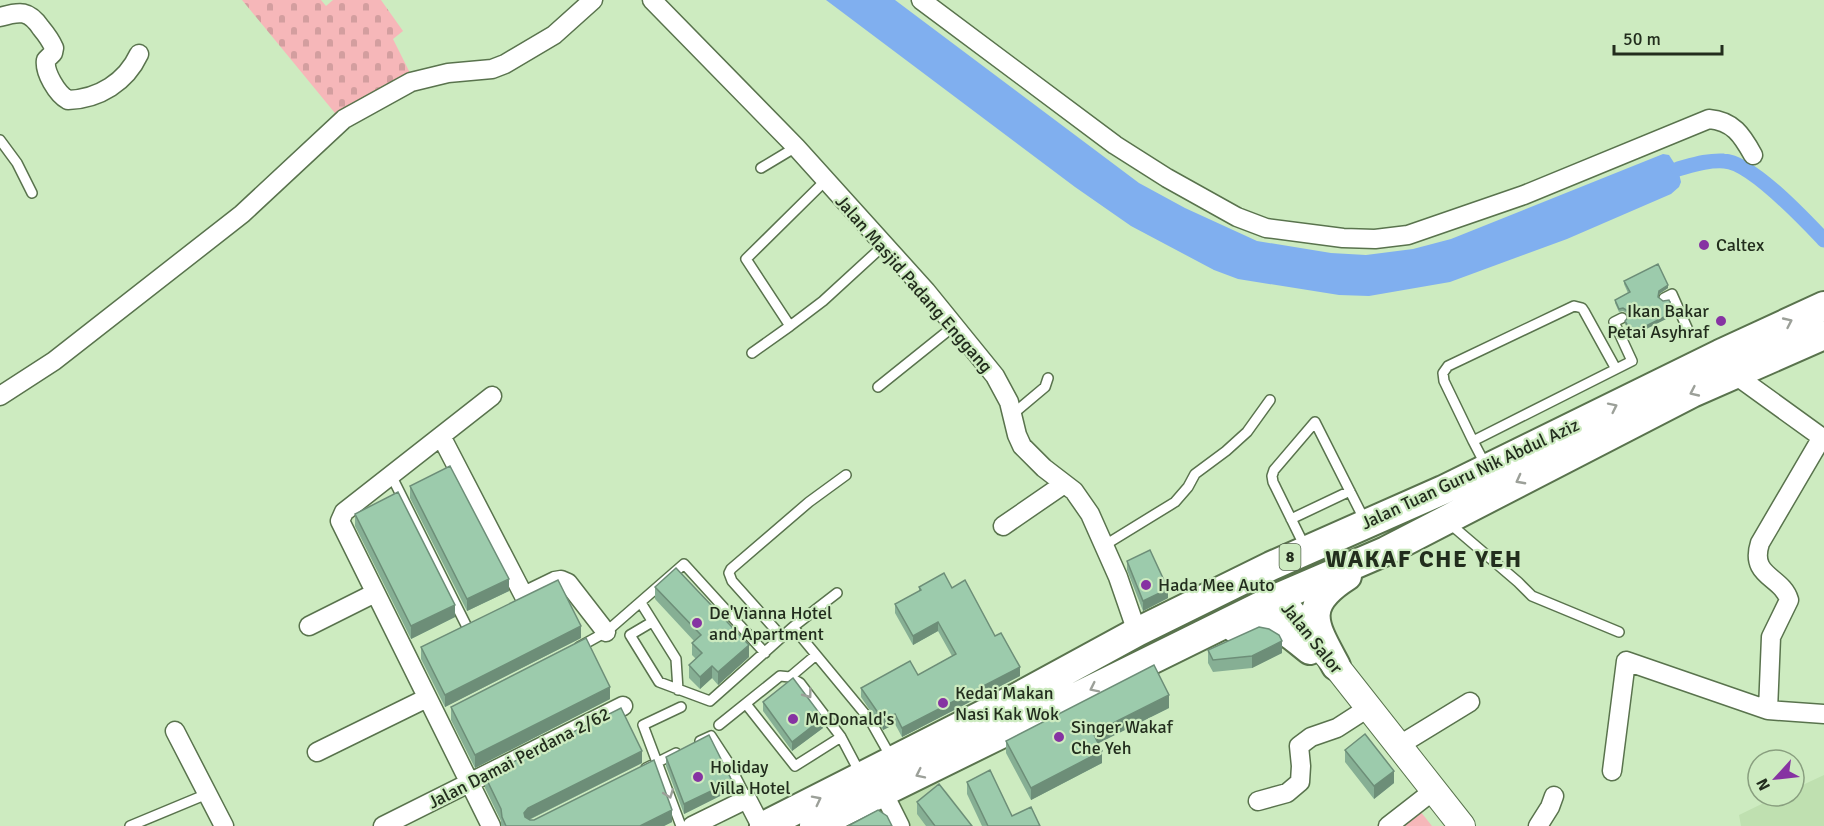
<svg xmlns="http://www.w3.org/2000/svg" width="1824" height="826" viewBox="0 0 1824 826" font-family="Signika,sans-serif">
  <style>
    .built { fill: #bfe0b0 }
    .grass { fill: #f6b7b9 }
    .cemetery { fill: url(#cemetery-stones) }
    .water { fill: #80afef }
    .lines { fill: none; stroke-linecap: round; stroke-linejoin: round }
    .canal { stroke: #80afef; stroke-width: 15 }
    .service-casing { stroke: #59734d; stroke-width: 12 }
    .minor-casing { stroke: #59734d; stroke-width: 21 }
    .secondary-casing { stroke: #59734d; stroke-width: 28 }
    .primary-casing { stroke: #59734d; stroke-width: 32 }
    .service { stroke: #fff; stroke-width: 9 }
    .minor { stroke: #fff; stroke-width: 18 }
    .secondary { stroke: #fff; stroke-width: 26 }
    .primary { stroke: #fff; stroke-width: 28 }
    .wall { fill: #86af94 }
    .shaded-wall { fill: #6d8e78 }
    .building { fill: #9ccbac; stroke: #6d8e78; stroke-width: 1.5 }
    .oneway { stroke: #9ca099 }
    .poi-dot { fill: #8633a2; stroke: #cdebc0; stroke-width: 2 }
    .labels { text-anchor: middle; dominant-baseline: central; stroke-width: 4.5; stroke-linejoin: round; paint-order: stroke }
    .shield { fill: #cdebc0; stroke: #55664e; stroke-width: 1.5 }
    .shield-label { font-size: 16px; font-weight: bold; fill: #222d1d }
    .poi-label { font-size: 18px; fill: #222d1d; stroke: #cdebc0; text-anchor: start }
    .street-label { font-size: 18px; fill: #222d1d; stroke: #cdebc0 }
    .district-label { font-size: 24px; font-weight: bold; letter-spacing: 1.5px; fill: #222d1d; stroke: #cdebc0 }
  </style>
  <defs>
    <pattern id="cemetery-stones" width="16" height="16" patternUnits="userSpaceOnUse" patternTransform="scale(1.5)"><rect width="16" height="16" fill="#f6b7b9"/><path d="M2 7V4a2 2 0 0 1 4 0v3zM10 15v-3a2 2 0 0 1 4 0v3z" fill="#d39e9f"/></pattern>
  </defs>
  <rect width="100%" height="100%" fill="#cdebc0"/>
  <path class="built" d="M1824,775V826H1741L1739,815L1778,796H1794V789Z
    M936,782L947,792L973,826H848Z"/>
  <path class="grass" d="M1420,811L1432,826H1400Z"/>
  <path class="cemetery" d="M242,0H321L326,6L333,0H381L403,31L393,39L411,75L339,118Z"/>
  <path class="water" d="M826,0H895L1139,183L1185,208L1257,241L1331,253L1366,255L1413,249L1451,239L1663,154L1669,155L1678,169L1681,182L1679,187L1671,194L1567,239L1450,282L1369,296L1339,295L1238,279L1214,270L1131,226L1075,187Z"/>
  <g class="lines">
    <path class="canal" d="M1678,169C1693,165 1708,160 1724,161C1751,162 1805,220 1824,240"/>
    <g class="service-casing">
      <path id="service" d="M0,140L17,163L32,193
        M761,168L796,147
        M825,181L746,259L790,326L823,301L883,246
        M1664,298L1672,294L1688,330
        M752,353L790,326
        M878,387L954,326
        M1013,414L1045,387L1048,378
        M1473,441L1444,381L1443,373L1448,366L1574,306L1582,308L1584,311L1616,369
        M1486,466L1473,441L1632,361L1614,322L1622,318
        M391,475L466,625
        M1291,519L1350,491
        M1449,523L1518,582L1532,596L1619,632
        M1105,545L1175,502L1188,487L1195,474L1226,451L1247,432L1270,400
        M1305,547L1273,482L1272,476L1274,470L1315,422L1365,521
        M641,603L676,659L678,690
        M652,622L630,635L659,682L710,701L793,627L870,720L892,759
        M793,627L837,593
        M782,637L732,581L729,573L731,569L809,502L846,475
        M579,647L606,632L684,564L765,653
        M790,677L816,655
        M746,704L795,766L841,737
        M681,707L643,725L681,826
        M719,725L780,676L790,677L800,683L841,737L861,775
        M700,741L711,736L728,762L747,799
        M646,768L676,753
        M130,826L207,794"/>
    </g>
    <g class="minor-casing">
      <path id="minor" d="M652,0L796,147L926,291L995,376L1009,402L1017,435L1022,446L1044,468L1074,491L1090,514L1118,577L1137,632
        M921,0L1115,145L1167,178L1237,217L1266,228L1343,238L1375,239L1408,235L1524,195L1709,119C1733,121 1742,135 1753,155
        M0,17C20,11 29,10 41,28C46,34 51,41 54,48L53,53L46,60C44,72 57,94 68,100C99,99 126,82 139,54
        M1734,374L1824,439
        M0,396L54,361L242,214L344,119L411,82L448,73L492,69L505,64L554,35L593,0
        M441,436L524,596L555,581L561,580L568,583L606,632
        M1003,526L1064,484
        M309,626L375,593
        M1768,710L1771,637L1789,600C1782,576 1749,577 1760,543L1822,437
        M175,731L224,826
        M1398,746L1470,702
        M317,752L427,698
        M1612,771L1626,661L1768,710L1824,714
        M883,792L900,826
        M1258,801L1287,793L1300,782L1301,766L1299,746L1311,737L1337,728L1368,708
        M383,826L623,706
        M491,826L340,521L344,512L492,396
        M692,826L747,799L761,826
        M1388,826L1433,791
        M1538,826L1550,807L1554,796"/>
    </g>
    <g class="secondary-casing">
      <path id="secondary" d="M1279,597L1336,666L1462,826"/>
    </g>
    <g class="primary-casing">
      <path id="primary" d="M1235,628C1271,613 1283,629 1310,650
        M1336,666C1314,625 1300,606 1347,576
        M764,826L1016,698L1137,632L1271,566L1443,490L1720,354L1824,306
        M814,826L1279,597L1386,551L1692,393L1824,335"/>
    </g>
    <use href="#service" class="service"/>
    <use href="#minor" class="minor"/>
    <use href="#secondary" class="secondary"/>
    <use href="#primary" class="primary"/>
  </g>
  <path class="wall" d="M1624,281L1668,288L1659,294L1658,298L1674,315L1632,336L1625,324V321L1628,317V314L1623,311L1619,312L1615,303V300L1628,293L1624,284Z
    M410,486L509,591L467,611L410,498Z
    M355,514L455,617L411,639L355,526Z
    M1127,561L1168,598L1143,611L1127,570Z
    M655,587L749,657L718,685L712,678L700,689L689,678V665L696,659L692,655V643L694,641L655,599Z
    M919,587L952,588L995,636L1020,676L902,737L895,724L883,730L861,697V688L918,675L952,656L938,631L913,645L895,613V604L919,591Z
    M581,638L445,707L421,659V647Z
    M1208,650L1282,653L1252,668L1213,672L1208,663Z
    M610,699L475,768L451,720V707Z
    M763,702L823,728L792,751L763,711Z
    M1169,708L1098,743L1102,763L1031,800L1006,753V741Z
    M1345,750L1394,783L1374,799L1345,762Z
    M666,757L732,790L684,814L666,766Z
    M642,763L529,820H530L672,822L664,826H501V821L485,788V776Z
    M967,782L1012,816L1040,826H982L967,794Z
    M917,802L972,826H926L917,814Z"/>
  <path class="shaded-wall" d="M1668,285V288L1659,294L1658,300L1659,291Z
    M1674,312V315L1632,336V333Z
    M509,579V591L467,611V599Z
    M1168,589V598L1143,611V601Z
    M455,605V617L411,639V626Z
    M938,622V631L913,645V636Z
    M581,626V638L445,707V695Z
    M1282,641V653L1252,668V656Z
    M749,645V657L718,685V672Z
    M712,666V678L700,689V677Z
    M1020,667V676L902,737V728Z
    M610,687V699L475,768V755Z
    M1169,695V708L1093,746V733Z
    M895,714V724L883,730V720Z
    M823,718V728L792,751V742Z
    M642,751V763L528,820L524,825V813L528,808Z
    M1102,751V763L1031,800V788Z
    M1394,771V783L1374,799V786Z
    M732,781V790L684,814V804Z
    M672,810V822L664,826H640Z"/>
  <path class="building" d="M1658,264L1668,285L1659,291L1658,297L1663,301L1669,300L1674,312L1632,333L1625,321L1629,316L1628,311L1623,308L1619,309L1615,300L1630,292L1624,281Z
    M450,466L509,579L467,599L410,486Z
    M398,492L455,605L411,626L355,514Z
    M1150,550L1168,589L1143,601L1127,561Z
    M676,568L749,645L718,672L712,666L700,677L689,665L702,653L692,643L701,635L655,587Z
    M944,573L952,588L965,580L995,636L1001,633L1020,667L902,728L895,714L883,720L861,688L910,661L918,675L956,654L938,622L913,636L895,604L921,590L919,587Z
    M558,580L581,626L445,695L421,647Z
    M1259,627L1269,629L1279,635L1282,641L1252,656L1213,660L1208,650Z
    M586,638L610,687L475,755L451,707Z
    M1154,665L1169,695L1093,733L1102,751L1031,788L1006,741Z
    M793,678L823,718L792,742L763,702Z
    M621,708L642,751L528,808L524,813L525,817L530,820H534L654,760L672,810L640,826H506L502,817L501,809L485,776Z
    M1365,734L1394,771L1374,786L1345,750Z
    M709,735L732,781L684,804L666,757Z
    M990,770L1012,816L1031,807L1040,826H988L967,782Z
    M939,784L972,826H935L917,802Z
    M878,810L887,816L892,826H848Z"/>
  <defs><path id="oneway-chevron" d="M-2-3.5L2.5 0L-2 3.5" fill="none" stroke-width="1.6" stroke-linecap="round" stroke-linejoin="round" transform="scale(1.5)"/></defs>
  <g class="oneway">
    <use href="#oneway-chevron" transform="translate(1788 322) rotate(-25)"/>
    <use href="#oneway-chevron" transform="translate(1694 392) rotate(155)"/>
    <use href="#oneway-chevron" transform="translate(1613 407) rotate(-26)"/>
    <use href="#oneway-chevron" transform="translate(1520 480) rotate(152)"/>
    <use href="#oneway-chevron" transform="translate(1094 688) rotate(154)"/>
    <use href="#oneway-chevron" transform="translate(808 694) rotate(53)"/>
    <use href="#oneway-chevron" transform="translate(920 774) rotate(154)"/>
    <use href="#oneway-chevron" transform="translate(669 794) rotate(69)"/>
    <use href="#oneway-chevron" transform="translate(817 800) rotate(-27)"/>
  </g>
  <g class="poi-dot">
    <circle cx="1704" cy="245" r="6"/>
    <circle cx="1721" cy="321" r="6"/>
    <circle cx="1146" cy="585" r="6"/>
    <circle cx="697" cy="623" r="6"/>
    <circle cx="943" cy="703" r="6"/>
    <circle cx="793" cy="719" r="6"/>
    <circle cx="1059" cy="737" r="6"/>
    <circle cx="698" cy="777" r="6"/>
  </g>
  <g class="labels">
    <rect class="shield" x="1279.5" y="544" width="21" height="26" rx="4.5"/>
    <g class="shield-label">
      <text x="1290" y="557">8</text>
    </g>
    <g class="poi-label">
      <text x="1716" y="245">Caltex</text>
      <text x="1709" y="311" text-anchor="end">Ikan Bakar<tspan x="1709" dy="21">Petai Asyhraf</tspan></text>
      <text x="1158" y="585">Hada Mee Auto</text>
      <text x="709" y="613">De'Vianna Hotel<tspan x="709" dy="21">and Apartment</tspan></text>
      <text x="955" y="693">Kedai Makan<tspan x="955" dy="21">Nasi Kak Wok</tspan></text>
      <text x="805" y="719">McDonald's</text>
      <text x="1071" y="727">Singer Wakaf<tspan x="1071" dy="21">Che Yeh</tspan></text>
      <text x="710" y="767">Holiday<tspan x="710" dy="21">Villa Hotel</tspan></text>
    </g>
    <g class="street-label">
      <text transform="translate(914 284) rotate(49)">Jalan Masjid Padang Enggang</text>
      <text transform="translate(1470 474) rotate(-25)">Jalan Tuan Guru Nik Abdul Aziz</text>
      <text transform="translate(1312 638) rotate(51)">Jalan Salor</text>
      <text transform="translate(519 758) rotate(-27)">Jalan Damai Perdana 2/62</text>
    </g>
    <g class="district-label">
      <text x="1424" y="559">WAKAF CHE YEH</text>
    </g>
  </g>
  <g transform="translate(1776 778) rotate(243)"><circle r="28" fill="#cdebc0" stroke="#899f7f" stroke-width="1.5"/>
  <path d="M0-4.5L10 22L0 15L-10 22Z" fill="#8633a2"/>
  <text y="-9" font-size="16" font-weight="bold" text-anchor="middle" fill="#222d1d">N</text>
  </g>
  <path d="M1614 45v9h108v-9" fill="none" stroke="#222d1d" stroke-width="3"/>
  <text x="1623" y="45" font-size="18" fill="#222d1d" stroke="#cdebc0" stroke-width="4.5" paint-order="stroke">50 m</text>
</svg>
